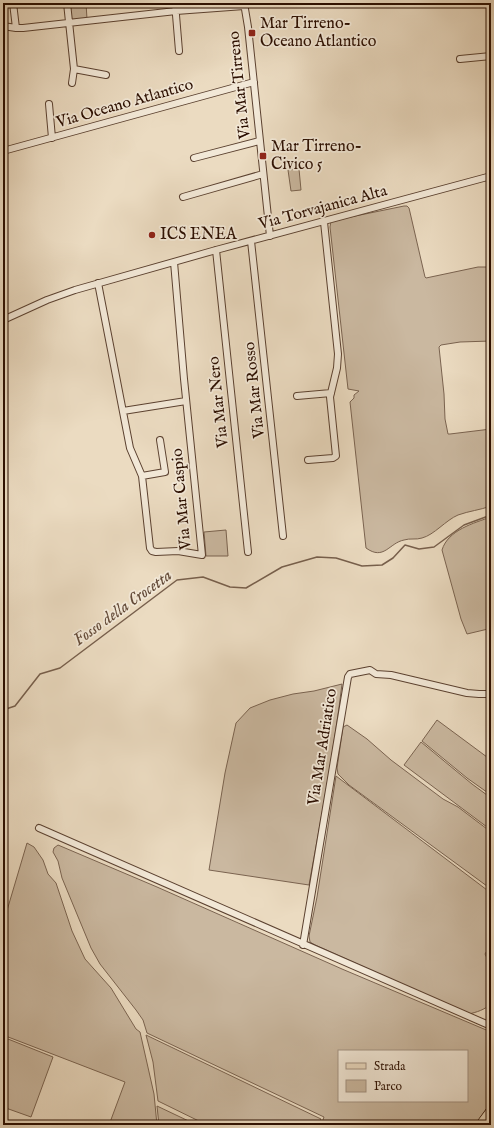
<svg xmlns="http://www.w3.org/2000/svg" width="494" height="1128" viewBox="0 0 494 1128" font-family="'IM FELL English',serif">
  <style>
    .green { fill: #cab8a0; stroke: #7a6350; fill-rule: evenodd }
    .lines { fill: none; stroke-linecap: round; stroke-linejoin: round }
    .stream { stroke: #775f4c; stroke-width: 1.5 }
    .minor-casing { stroke: #5b4130; stroke-width: 8 }
    .major-casing { stroke: #2b0e00; stroke-width: 8 }
    .minor { stroke: #f2e8d7; stroke-width: 6 }
    .major { stroke: #ebdbc1; stroke-width: 7 }
    .poi-dot { fill: #8f2418; stroke: #f2e8d7; stroke-width: 1.5 }
    .labels { text-anchor: middle; dominant-baseline: central; stroke-width: 3.5; stroke-linejoin: round; paint-order: stroke }
    .poi-label { font-size: 16px; fill: #2b0e00; stroke: #f2e8d7; text-anchor: start }
    .street-label { font-size: 16px; fill: #2b0e00; stroke: #f2e8d7 }
    .water-label { font-size: 17px; font-style: italic; fill: #644b39; stroke: #f2e8d7 }
  </style>
  <rect width="100%" height="100%" fill="#ebdbc1"/>
  <filter id="stains"><feTurbulence type="fractalNoise" baseFrequency=".005" numOctaves="4"/><feColorMatrix values="0 0 0 0 .2 0 0 0 0 .09 0 0 0 0 .02 0 0 0 .5 -.17"/></filter>
  <radialGradient id="worn" r=".72"><stop offset=".6" stop-color="#630" stop-opacity="0"/><stop offset="1" stop-color="#630" stop-opacity=".3"/></radialGradient>
  <path class="green" d="M69,3H86L87,19L71,20Z
    M299,169L301,190L291,191L288,170Z
    M404,206H407L409,208L425,277L426,278L478,267H491V341L460,342L441,345L439,347L444,394L445,419L448,434H450L491,429V506C480,510 469,511 458,515C446,520 434,535 422,538C416,540 410,538 404,540C389,543 384,561 366,548L350,402L354,398V395L359,391L348,389L330,227L331,221Z
    M491,517V632L488,629L467,634L461,619L442,550C448,530 474,523 491,517Z
    M226,530L228,556H206L204,532Z
    M342,684C334,751 321,818 309,885L209,870L225,773L236,723L250,708L270,700L293,694L314,691Z
    M437,720L491,760V795L467,778L422,741Z
    M347,725L367,739L391,760L443,799L458,807L491,832V889L349,785L338,774L337,768L343,727Z
    M421,742L472,784L491,798V830L404,765Z
    M336,776L491,893V944L485,954L487,958L491,963V1004C484,1010 477,1012 469,1014L315,945L310,942L309,936L317,897Z
    M27,843L34,847L43,860L48,874L56,883L72,931L85,959L111,988L136,1029L140,1032L154,1094L157,1125H109L125,1082L3,1035V924Z
    M58,845L157,887L342,969L491,1032V1102L475,1125H321L324,1117L147,1033L143,1020L136,1010L100,964L91,948L62,878L58,861L53,852L54,848ZM339,1051H467V1101H339Z
    M146,1035L321,1119L318,1125H207L158,1101L153,1062Z
    M3,1037L53,1057L31,1117L3,1107Z
    M157,1106L197,1125H159Z"/>
  <g class="lines">
    <path class="stream" d="M3,711L6,709L15,706L40,674L60,668L177,580L203,577L230,587L246,588L282,567L317,557L336,558L362,566L382,565L393,558L405,545L419,549L434,547L464,525L491,515"/>
    <g class="minor-casing">
      <path id="minor" d="M13,3L16,28
        M67,3L74,69L106,75
        M175,3L179,51
        M244,3L248,27L270,236
        M3,26L16,28H23L176,11L244,6
        M460,59L491,56
        M72,83L74,69
        M49,104L52,138
        M3,151L254,82
        M194,158L259,141
        M183,197L263,174
        M251,241L283,536
        M216,250L248,552
        M98,283L130,448L142,476
        M3,320L47,300L75,290L216,250L491,176
        M297,396L331,393
        M123,411L186,401
        M160,440L165,472L142,476L150,548L152,551L156,552L178,551L202,555L184,379L174,262
        M308,460L333,458L336,456L330,397L337,368L338,354L324,222
        M39,828L491,1026
        M303,945L348,677L350,674L370,670L376,674L391,675L467,693L479,694H491"/>
    </g>
    <g class="major-casing">
      <path id="major" d="M479,1125L491,1109"/>
    </g>
    <use href="#minor" class="minor"/>
    <use href="#major" class="major"/>
  </g>
  <g class="poi-dot">
    <rect x="248" y="29" width="8" height="8" rx="2"/>
    <rect x="259" y="152" width="8" height="8" rx="2"/>
    <circle cx="152" cy="235" r="4"/>
  </g>
  <g class="labels">
    <g class="poi-label">
      <text x="260" y="24">Mar Tirreno-<tspan x="260" dy="18">Oceano Atlantico</tspan></text>
      <text x="271" y="147">Mar Tirreno-<tspan x="271" dy="18">Civico 5</tspan></text>
      <text x="160" y="235">ICS ENEA</text>
    </g>
    <g class="street-label">
      <text transform="translate(240 85) rotate(-96)">Via Mar Tirreno</text>
      <text transform="translate(125 104) rotate(-16)">Via Oceano Atlantico</text>
      <text transform="translate(323 208) rotate(-15)">Via Torvajanica Alta</text>
      <text transform="translate(255 390) rotate(-96)">Via Mar Rosso</text>
      <text transform="translate(219 402) rotate(-96)">Via Mar Nero</text>
      <text transform="translate(182 499) rotate(-95)">Via Mar Caspio</text>
      <text transform="translate(323 747) rotate(-81)">Via Mar Adriatico</text>
    </g>
    <g class="water-label">
      <text transform="translate(123 608) rotate(-36)">Fosso della Crocetta</text>
    </g>
  </g>
  <rect width="494" height="1128" fill="none" stroke="#ebdbc1" stroke-width="16"/>
  <rect x="4" y="4" width="486" height="1120" fill="none" stroke="#2b0e00" stroke-width="2"/>
  <rect x="8" y="8" width="478" height="1112" fill="none" stroke="#2b0e00"/>
  <rect x="338" y="1050" width="130" height="52" fill="#f2e8d7" stroke="#a29181"/>
  <rect x="346" y="1063" width="20" height="6" fill="#ebdbc1" stroke="#a29181"/>
  <text x="374" y="1070" font-size="12" fill="#2b0e00">Strada</text>
  <rect x="346" y="1080" width="20" height="12" fill="#cab8a0" stroke="#a29181"/>
  <text x="374" y="1090" font-size="12" fill="#2b0e00">Parco</text>
  <rect width="100%" height="100%" filter="url(#stains)"/>
  <rect width="100%" height="100%" fill="url(#worn)"/>
</svg>
